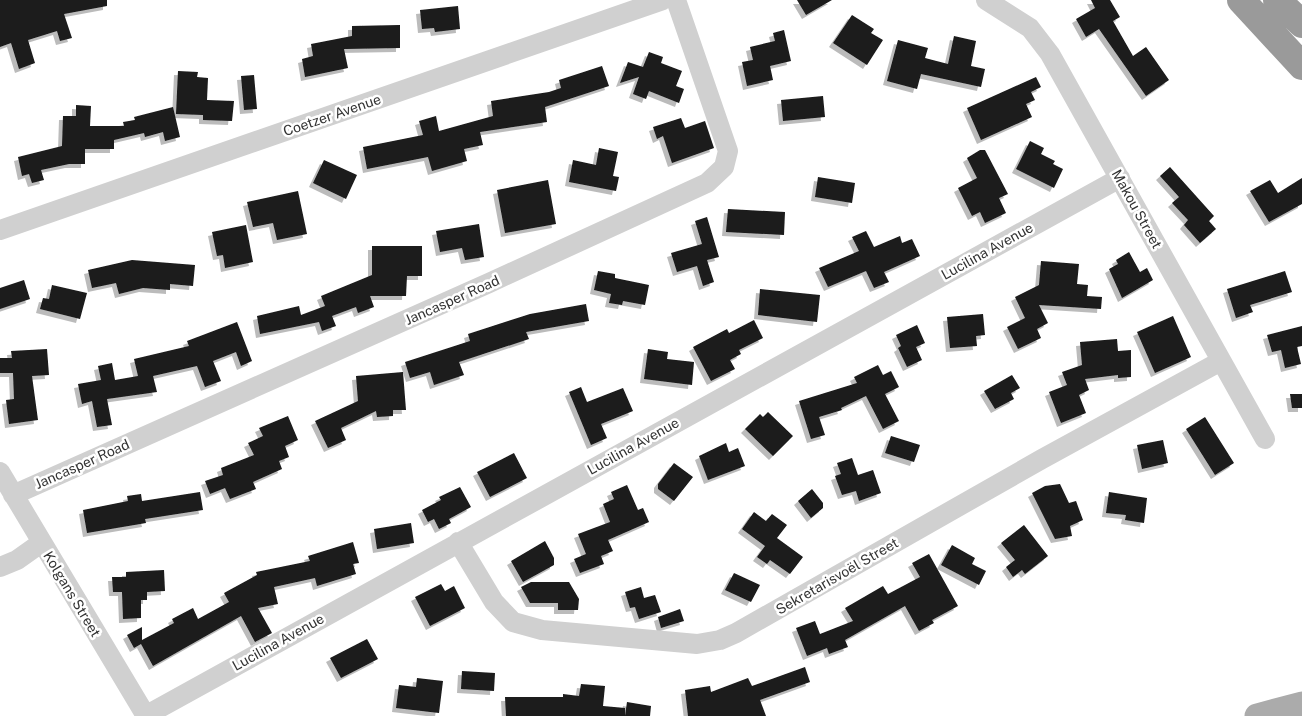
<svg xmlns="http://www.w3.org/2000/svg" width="1302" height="716" viewBox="0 0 1302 716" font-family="'Public Sans',sans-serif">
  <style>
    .building { fill: #1a1a1a; filter: url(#shadow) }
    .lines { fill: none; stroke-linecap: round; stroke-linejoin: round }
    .minor { stroke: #d0d0d0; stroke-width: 20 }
    .major { stroke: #ababab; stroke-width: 25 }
    .highway { stroke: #9a9a9a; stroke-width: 28 }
    .labels { text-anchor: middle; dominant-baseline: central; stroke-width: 5; stroke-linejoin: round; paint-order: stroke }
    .street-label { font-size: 14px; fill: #333; stroke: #fff }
  </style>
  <defs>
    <filter id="shadow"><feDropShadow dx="-4" dy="4" stdDeviation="0" flood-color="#0004"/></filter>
  </defs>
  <rect width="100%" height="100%" fill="#fff"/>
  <path class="building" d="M0,0H107V6L64,14L72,38L60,41L57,31L28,40L35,63L19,69L11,43L0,47Z
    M797,0H832L806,15Z
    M1091,0H1110L1120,17L1113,21L1133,56L1146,47L1169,80L1146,96L1099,29L1086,37L1076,19L1095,8Z
    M458,6L460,29L435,32L434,28L422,29L420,10Z
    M852,15L874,29L871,33L883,40L867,65L833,43Z
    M400,25V48L344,49L348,68L305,77L302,59L313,56L311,44L352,36V26Z
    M784,30L791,61L770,66L773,80L747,86L742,62L753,60L750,47L775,41L773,33Z
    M954,36L976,41L971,66L985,69L981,87L921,74L917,89L887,81L898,40L928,48L925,58L948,64Z
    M649,52L663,57L661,63L682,71L676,86L684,89L679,103L649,91L646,99L633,94L639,77L620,83L628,62L643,67Z
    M602,66L609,86L545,107L547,122L480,132L483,145L464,149L467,161L432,171L428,157L367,169L363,147L423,135L419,121L436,116L439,131L493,116L491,101L549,92L561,88L559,80Z
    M178,71L198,72L197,77L208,78L207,100L234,101L232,121L203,120V115L176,114Z
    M254,75L257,109L244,110L241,76Z
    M1036,77L1041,87L1031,92L1035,100L1026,104L1032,117L981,140L967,108Z
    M823,96L825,117L783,121L781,100Z
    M76,105L91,106L90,126H124L123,122L135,120L134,117L173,107L180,137L165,141L163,132L145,137L144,133L114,140V149H85V164H69L41,170L44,180L32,183L29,174L22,176L18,157L62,146L63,116H76Z
    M681,118L685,128L705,121L714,148L672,163L663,136L657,139L653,127Z
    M1030,141L1044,148L1041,154L1055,161L1053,164L1063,169L1054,188L1016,169Z
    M599,148L618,152L613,176L619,177L616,191L569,182L573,160L596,165Z
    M980,150H985L1008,194L999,198L1006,213L985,223L980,212L972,216L958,188L977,178L967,158Z
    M324,160L357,175L346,199L313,183Z
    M1170,167L1214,216L1209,221L1216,229L1200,243L1184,225L1188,220L1172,203L1179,197L1160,176Z
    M818,177L855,183L852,203L815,197Z
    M1302,178V204L1269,222L1250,191L1270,180L1278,193Z
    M548,180L556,224L505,233L497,190Z
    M298,191L307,234L277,240L273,223L253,227L247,202Z
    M728,209L785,212L784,235L726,232Z
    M707,217L719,257L707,260L714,282L703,286L697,266L677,272L671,253L702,244L695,221Z
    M479,224L484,257L465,260L462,248L440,252L436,231Z
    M246,225L253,262L225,268L223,255L217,256L212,232Z
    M866,231L874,247L900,236L902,243L912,239L920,256L884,272L889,282L874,288L866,271L828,287L819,268L859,251L852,237Z
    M372,246H422V276H407L406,296H370L374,307L358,313L356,307L332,316L336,326L322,331L319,322L260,334L257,316L299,306L301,315L325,306L321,296L372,275Z
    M1129,252L1140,272L1147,268L1153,280L1122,298L1109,269L1118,264L1116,260Z
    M132,260L195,265L193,286L170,284V290L143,288L119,294L116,283L92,288L88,270Z
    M1041,261L1079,264L1077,284L1088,285L1087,296L1102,297L1101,309L1039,305L1048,323L1037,329L1041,338L1018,349L1007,327L1025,318L1015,297L1039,285Z
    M598,271L615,274V278L649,285L645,305L623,301L622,305L609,303L611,294L594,290Z
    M1285,271L1292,292L1250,305L1253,312L1236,318L1227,289Z
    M24,280L30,299L0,309V288Z
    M52,285L87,293L80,319L40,309L43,298L49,299Z
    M760,289L820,295L817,322L758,315Z
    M586,304L589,321L526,332L529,339L459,362L464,375L434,385L430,372L410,378L405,362L470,341L468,334L530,314Z
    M983,314L985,335L976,336L977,346L950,348L947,317Z
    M1173,316L1191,357L1155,373L1137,332Z
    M754,320L763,338L739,350L741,354L730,360L735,369L711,381L693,347L727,329L729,333Z
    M237,322L252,361L241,366L236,352L213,361L221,381L205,387L197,366L153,376L157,392L107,399L112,425L97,427L92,401L82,404L78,384L101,380L98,366L112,363L115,380L138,376L134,359L189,346L187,341Z
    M917,325L925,343L916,347L922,360L907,367L898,348L901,346L896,335Z
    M1302,326V346L1297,347L1301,364L1285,368L1281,350L1272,352L1267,335Z
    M1117,339L1118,351L1131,350V377L1118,378V375L1085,379L1089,390L1079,395L1086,413L1061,423L1049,392L1067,385L1062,372L1082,365L1080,342Z
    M47,349L49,375L32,376L38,420L9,424L6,400L14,399L13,373H0V358H12L11,351Z
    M648,349L668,352L667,359L694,362L692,385L644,379Z
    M878,365L883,375L891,371L899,387L885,394L899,421L883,429L866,396L841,408L842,410L819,417L825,435L811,439L799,401L857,383L854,377Z
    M403,372L406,410H393V416L377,417L376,411L341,428L346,440L328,448L315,421L358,401L356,376Z
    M1012,375L1020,388L1011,393L1014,399L995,409L984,391Z
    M581,387L587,402L623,388L633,411L601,424L607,438L591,445L569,392Z
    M1290,394H1302V408H1292Z
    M768,412L793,436L773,456L745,429L760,414L763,417Z
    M288,416L298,440L285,446L289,457L279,461L282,469L253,482L256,489L230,499L225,488L210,494L205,481L223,475L221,468L254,455L248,443L263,436L259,428Z
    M1205,417L1234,463L1215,475L1186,429Z
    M891,436L920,445L914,462L885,453Z
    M1163,440L1168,463L1142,469L1137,445Z
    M726,443L729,452L738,448L745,466L708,480L699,456Z
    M514,453L527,478L490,497L477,472Z
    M852,458L858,475L873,470L881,493L859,501L856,491L842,495L835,476L841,474L837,463Z
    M674,463L693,477L674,501L658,489V484Z
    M1060,484L1069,503L1076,501L1083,520L1070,526L1072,536L1055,539L1032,493L1045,486Z
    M627,485L638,510L643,508L649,522L608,540L613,551L601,556L604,564L580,573L574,559L586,554L578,534L610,522L603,504L614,499L611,492Z
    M460,487L471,507L449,519L451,523L439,529L434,519L428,522L422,510L441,500L439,497Z
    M812,489L823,503V508L811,518L798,501Z
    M200,492L203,510L145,519L146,523L87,533L83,510L128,501L127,496L141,494L142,501Z
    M1109,492L1147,498L1144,523L1125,520L1126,515L1106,513Z
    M754,512L766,521L772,514L787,525L777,538L803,557L790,574L770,560L767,564L757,557L765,546L742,529Z
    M411,523L414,543L377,549L374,529Z
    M1024,525L1048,556L1025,574L1022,570L1013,577L1006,567L1015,560L1001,543Z
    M545,541L554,558V565L523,582L511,561Z
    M353,542L359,563L353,564L356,574L317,586L315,578L274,587L278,604L258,608L272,633L255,642L241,616L153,666L141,644L134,648L127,635L142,627V640L174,623L172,619L193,608L198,619L229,602L224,593L257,575L256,572L310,561L308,556Z
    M952,545L975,558L972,564L986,571L979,585L941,565Z
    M929,554L958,606L932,620L934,623L919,631L905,606L845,640L848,647L829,654L827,648L807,656L796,628L815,621L820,634L853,621L845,608L883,586L888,594L920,577L912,563Z
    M164,570L165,591L147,592V600H141V618L123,619L122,592H113L112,577H126V572Z
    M734,573L760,585L751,602L725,590Z
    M531,582H569L579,599L578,610H558V603H530L521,587Z
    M441,584L445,591L454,586L465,608L430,626L415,597Z
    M641,587L644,598L655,595L661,612L639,619L635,607L630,608L625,592Z
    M680,609L684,621L661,628L658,617Z
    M367,639L378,659L341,678L330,658Z
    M805,667L810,682L760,700L766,716H688L685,690L710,686L711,692L748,678L752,686Z
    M462,671L495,673L494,691L461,689Z
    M417,678L443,681L439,713L396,708L399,685L416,687Z
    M581,684L605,686L603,706L625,708V716H506L505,697H563V694L579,696Z
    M627,702L651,706L650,716H625Z"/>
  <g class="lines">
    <path class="minor" d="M986,0L1030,28L1050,54L1265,439
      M0,230L663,0
      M0,472L146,716
      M13,495L489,283L707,183L724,167L728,151L676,0
      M458,542L494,602L513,622L542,630L697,644L720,640L736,633L1042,459L1221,361
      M0,567L17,560L41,543
      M145,716L1120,178"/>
    <path class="major" d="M1257,716L1302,704"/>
    <path class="highway" d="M1241,0L1302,66
      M1277,0L1302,24"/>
  </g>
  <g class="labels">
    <g class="street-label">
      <text transform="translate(332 115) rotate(-19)">Coetzer Avenue</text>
      <text transform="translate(1137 209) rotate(61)">Makou Street</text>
      <text transform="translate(987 251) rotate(-29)">Lucilina Avenue</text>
      <text transform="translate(452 300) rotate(-24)">Jancasper Road</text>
      <text transform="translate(633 446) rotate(-29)">Lucilina Avenue</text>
      <text transform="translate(82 464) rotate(-24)">Jancasper Road</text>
      <text transform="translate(837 576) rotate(-30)">Sekretarisvoël Street</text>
      <text transform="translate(72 594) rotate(59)">Kolgans Street</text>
      <text transform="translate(278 642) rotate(-29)">Lucilina Avenue</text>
    </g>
  </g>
</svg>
